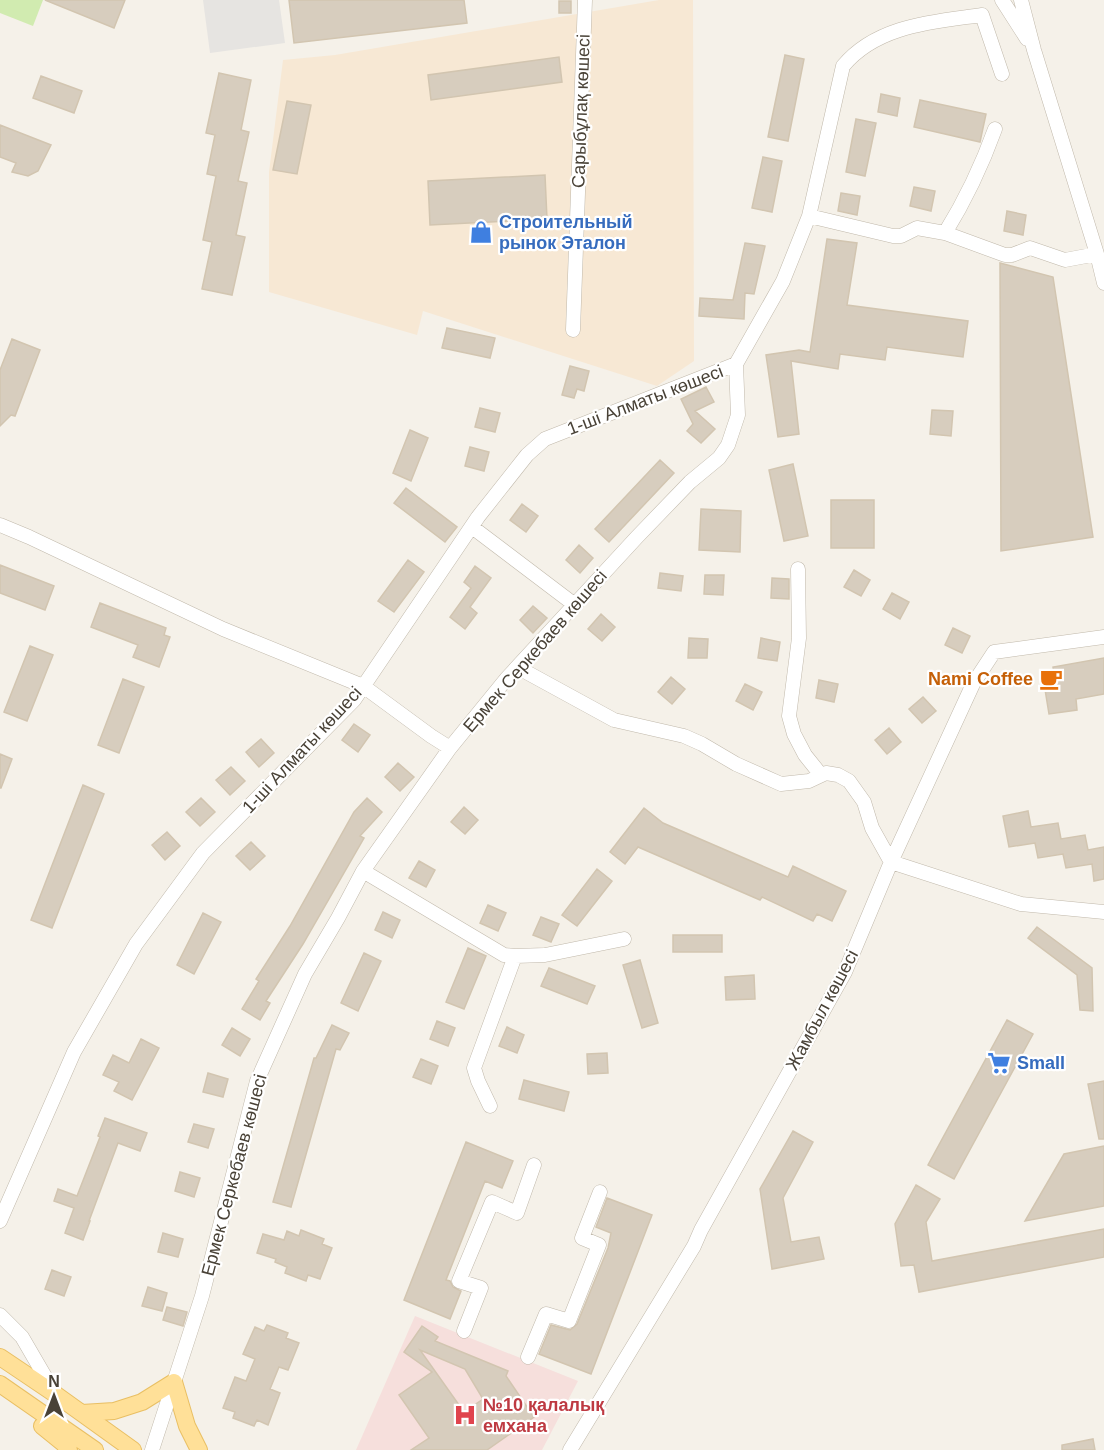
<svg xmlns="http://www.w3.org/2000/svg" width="1104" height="1450" viewBox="0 0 1104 1450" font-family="Arial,sans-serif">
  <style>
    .commercial { fill: #f7e8d4 }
    .medical { fill: #f6dfdc }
    .green { fill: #d1ebb0 }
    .parking { fill: #e6e4e1 }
    .building { fill: #d7cdbe; stroke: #d2c5b0; stroke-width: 1.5; fill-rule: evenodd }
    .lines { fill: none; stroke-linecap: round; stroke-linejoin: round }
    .minor-casing { stroke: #c1b9ab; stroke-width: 15 }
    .major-casing { stroke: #e9bf63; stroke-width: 18 }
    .minor { stroke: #fff; stroke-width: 14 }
    .major { stroke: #ffe098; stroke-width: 16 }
    .labels { text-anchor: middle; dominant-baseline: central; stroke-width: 4.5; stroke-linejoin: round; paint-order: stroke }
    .street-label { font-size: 18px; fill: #494237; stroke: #fff }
    .shop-label { font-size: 18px; font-weight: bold; fill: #366cbe; stroke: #fff; text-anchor: start }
    .food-label { font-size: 18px; font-weight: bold; fill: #c56008; stroke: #fff; text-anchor: end }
    .health-label { font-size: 18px; font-weight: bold; fill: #be3a42; stroke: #fff; text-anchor: start }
  </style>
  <rect width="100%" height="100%" fill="#f5f1e9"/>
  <path class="commercial" d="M659,0H693L694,361L657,386L423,311L417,335L269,292V172L283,60L335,55Z"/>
  <path class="medical" d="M415,1316L578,1381L542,1450H356Z"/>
  <path class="green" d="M0,0H43L33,26L0,13Z"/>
  <path class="parking" d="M203,0H279L285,43L210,53Z"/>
  <path class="building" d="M45,0H125L114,28Z
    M289,0H464L467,23L294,43Z
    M559,1H571V13H559Z
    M785,55L804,59L788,141L768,137Z
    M559,57L562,82L431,100L428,75Z
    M219,73L251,80L241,130L249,132L238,181L247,183L236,235L245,237L232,295L202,289L212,242L203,240L216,176L207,174L215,135L206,133Z
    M41,76L82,91L74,113L33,98Z
    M881,94L900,98L897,116L878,112Z
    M920,100L986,114L980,142L914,127Z
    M287,101L311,105L297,174L273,170Z
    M856,119L876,123L865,176L846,172Z
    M0,125L51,145L38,171L28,176L12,172L16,163L0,157Z
    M763,157L782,161L772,212L752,208Z
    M545,175L547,219L430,225L428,181Z
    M914,187L935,191L931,211L910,206Z
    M841,193L860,196L857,215L838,211Z
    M1007,211L1026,215L1023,235L1004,231Z
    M827,239L857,243L847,305L968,321L963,357L887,347L885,360L840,354L838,369L791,361L799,434L778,437L766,355L799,350L810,352Z
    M745,243L765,246L754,294L745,293L744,319L699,316L700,298L733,300Z
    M1000,263L1053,277L1093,537L1001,551Z
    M447,328L495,338L490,358L442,348Z
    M12,339L40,350L15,416L11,415L0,426V370Z
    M570,366L589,371L584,391L577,389L574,398L562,395Z
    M706,387L714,402L695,411L715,429L701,443L687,431L693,424L681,399Z
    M480,408L500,413L495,432L475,427Z
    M932,410L953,411L951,436L930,434Z
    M410,430L428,438L411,481L393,473Z
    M470,447L489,452L484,471L465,466Z
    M660,460L674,473L609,542L595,529Z
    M793,464L808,536L784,541L769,470Z
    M406,488L457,527L445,542L394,503Z
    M831,500H874V548H831Z
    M522,504L538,516L526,532L510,520Z
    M701,509L741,511L740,552L699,550Z
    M579,545L593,558L580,573L566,560Z
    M408,560L424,572L394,612L378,601Z
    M0,565L54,586L45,610L0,593Z
    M475,566L491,578L470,607L477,613L465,629L450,617L471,588L464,582Z
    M854,570L870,580L861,596L844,587Z
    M660,573L683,576L681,591L658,588Z
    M705,575H724L723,595L704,594Z
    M772,578L789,579V599L771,598Z
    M892,593L909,602L900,619L883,609Z
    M100,603L166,628L164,635L170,637L159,667L133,657L138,645L91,627Z
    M533,606L547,618L533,633L520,620Z
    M601,614L615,627L602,641L588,629Z
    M953,628L970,636L962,653L945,645Z
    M689,638L708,639L707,658H688Z
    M761,638L780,642L777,661L758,658Z
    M30,646L53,655L27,721L4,712Z
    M1104,658V694L1076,699L1077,710L1049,714L1043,677L1054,675L1053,667Z
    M671,677L685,689L672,704L658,692Z
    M123,679L144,687L119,753L98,745Z
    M819,680L838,684L834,702L816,698Z
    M745,684L762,692L753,710L736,701Z
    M923,697L936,711L922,723L909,709Z
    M354,724L370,735L358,752L342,740Z
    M889,728L901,742L887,754L875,740Z
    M261,739L274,753L259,767L246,752Z
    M0,754L12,759L1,788H0Z
    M398,763L414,777L400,791L385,777Z
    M231,767L245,781L230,795L216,780Z
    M83,785L104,794L52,928L31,920Z
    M201,798L215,812L200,826L186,812Z
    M367,798L382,812L360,836L364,838L303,944L266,1001L270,1003L260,1020L242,1009L259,981L256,979L290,926L354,812Z
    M464,807L478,820L465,834L451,822Z
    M644,808L663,823L788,877L793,866L846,891L832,921L817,914L813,921L762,897L760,900L638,847L625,864L610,852Z
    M1028,811L1031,827L1058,823L1061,839L1085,835L1088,850L1104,847V879L1094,881L1092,864L1066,868L1063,854L1038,858L1035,843L1009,847L1003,816Z
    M167,832L180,846L165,860L152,845Z
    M251,842L265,856L250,870L236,856Z
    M419,861L435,870L426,887L409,878Z
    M597,869L612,881L577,926L562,915Z
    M488,905L506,913L498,931L480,923Z
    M383,912L400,920L392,938L375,930Z
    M203,913L221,922L194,974L177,965Z
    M541,917L559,924L551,942L533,935Z
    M1037,927L1092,968L1093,1011L1080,1010L1077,975L1028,938Z
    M673,935H722V952H673Z
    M468,948L486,956L464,1009L446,1002Z
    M364,953L381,961L358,1011L341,1003Z
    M640,960L658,1023L642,1028L623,965Z
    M549,968L595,986L587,1004L541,986Z
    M754,975L755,999L726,1000L725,977Z
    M1007,1020L1033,1034L954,1179L928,1165Z
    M437,1021L455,1028L448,1046L430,1039Z
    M332,1025L349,1033L340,1050L336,1049L291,1207L273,1202L314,1058H316Z
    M507,1027L524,1035L517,1053L499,1046Z
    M232,1028L250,1039L240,1056L222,1045Z
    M141,1039L159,1048L132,1100L114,1091L119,1082L103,1075L113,1055L129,1063Z
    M607,1053L608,1073L588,1074L587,1054Z
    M421,1059L438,1066L431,1084L413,1077Z
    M208,1073L228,1079L223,1097L203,1092Z
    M524,1080L569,1092L564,1111L519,1099Z
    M1104,1081V1139H1099L1088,1084Z
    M105,1118L147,1133L140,1151L118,1143L89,1221H90L83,1240L65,1233L74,1208L54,1201L58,1189L77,1196L100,1137L98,1136Z
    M194,1124L214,1129L208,1148L188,1142Z
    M793,1131L813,1142L783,1198L791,1242L819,1237L824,1259L772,1269L760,1189Z
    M466,1142L513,1161L502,1188L485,1181L446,1280L450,1281L453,1287L461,1291L450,1319L404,1300Z
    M1104,1146V1206L1025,1221L1064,1154Z
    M180,1172L200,1178L194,1197L175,1191Z
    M916,1185L940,1199L926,1222L932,1261L1104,1229V1257L919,1292L914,1265L901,1266L895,1224Z
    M607,1198L652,1215L591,1374L539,1354L551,1325L570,1330L577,1324L608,1248L611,1233L596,1227Z
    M301,1230L324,1239L322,1244L332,1248L320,1279L308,1275L306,1281L285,1273L287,1267L275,1262L276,1259L257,1253L263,1234L284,1240L287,1231L299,1236Z
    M163,1233L183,1239L178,1257L158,1252Z
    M52,1270L71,1277L64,1296L45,1289Z
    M148,1287L167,1293L162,1311L142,1306Z
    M167,1307L187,1312L183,1326L163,1320Z
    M267,1325L288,1333L286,1338L299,1343L288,1370L279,1367L270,1389L280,1393L268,1425L257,1420L254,1426L233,1418L235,1412L223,1408L235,1377L246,1381L255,1359L243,1354L255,1327L264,1331Z
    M422,1326L438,1337L435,1341L508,1371L506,1376L534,1417L487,1450H411L429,1438L399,1395L432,1372L404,1352ZM420,1350L465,1369L483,1399L464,1412Z
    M1093,1439L1095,1450H1062V1445Z"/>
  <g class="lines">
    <g class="minor-casing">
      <path id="minor" d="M1002,0L1027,39
        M1021,0L1034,50L1097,254L1104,283
        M809,216L893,236H901L917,228L945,233C966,199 982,165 995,129
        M945,233L1005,255H1012L1030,248L1065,260L1097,254
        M573,330L585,0
        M0,525L29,537L223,629L363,686L431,736L450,748
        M472,527L575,605
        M798,569L799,638L789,716L794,734L805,755L821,775
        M517,667L614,720L684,736L702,744L736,764L781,784L809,781L826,773L838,775L849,781L864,802L872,828L891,862L1021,904L1104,912
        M363,871L504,955L515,956
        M490,1106L478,1081L474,1068L515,956L545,955L624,939
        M0,1221L74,1052L136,944L203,853L354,700L478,517L527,455L545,439L736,364
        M0,1315L22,1337L54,1392
        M464,1331L481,1288L459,1281L492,1202L517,1213L534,1165
        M528,1357L546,1314L569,1321L599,1245L582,1238L600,1192
        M152,1450L202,1296L257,1081L305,974L338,918L363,871L450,748L507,678L637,537L690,482L719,458L728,445L738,415L736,364L783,281L809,216L843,66C877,25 933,22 982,15L1002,74
        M570,1450L694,1246L701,1230L845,972L891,862L973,684L994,652L1104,637"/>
    </g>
    <g class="major-casing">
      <path id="major" d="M0,1357L55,1394L133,1450
        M0,1384L95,1450
        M82,1413L114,1411L142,1402L174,1382L187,1426L199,1450
        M42,1426L63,1443L69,1450"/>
    </g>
    <use href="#minor" class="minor"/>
    <use href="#major" class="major"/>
  </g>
  <defs>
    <g id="shop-bare" transform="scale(1.8)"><path d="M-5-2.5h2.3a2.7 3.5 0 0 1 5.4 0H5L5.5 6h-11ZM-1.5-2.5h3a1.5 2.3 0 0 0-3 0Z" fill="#3f7fe0" stroke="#fff" stroke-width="2.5" paint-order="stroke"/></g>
    <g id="cafe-bare" transform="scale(1.8)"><path d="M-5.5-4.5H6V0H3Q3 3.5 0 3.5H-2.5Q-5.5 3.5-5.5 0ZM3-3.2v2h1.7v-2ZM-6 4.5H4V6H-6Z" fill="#e8710a" stroke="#fff" stroke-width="2.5" paint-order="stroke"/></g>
    <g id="supermarket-bare" transform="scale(1.8)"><path d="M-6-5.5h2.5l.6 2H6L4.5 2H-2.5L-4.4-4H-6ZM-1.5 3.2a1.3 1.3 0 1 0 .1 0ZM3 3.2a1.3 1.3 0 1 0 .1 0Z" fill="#3f7fe0" stroke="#fff" stroke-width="2.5" paint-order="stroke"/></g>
    <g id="hospital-bare" transform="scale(1.8)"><path d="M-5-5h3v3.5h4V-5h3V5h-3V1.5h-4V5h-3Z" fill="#e0444e" stroke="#fff" stroke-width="2.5" paint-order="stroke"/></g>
  </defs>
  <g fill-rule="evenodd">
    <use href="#shop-bare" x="481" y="232"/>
    <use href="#cafe-bare" x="1051" y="679"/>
    <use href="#supermarket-bare" x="999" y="1063"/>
    <use href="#hospital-bare" x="465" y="1415"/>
  </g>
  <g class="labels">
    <g class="street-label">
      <text transform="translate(581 111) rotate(-88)">Сарыбұлақ көшесі</text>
      <text transform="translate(645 400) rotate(-21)">1-ші Алматы көшесі</text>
      <text transform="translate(535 651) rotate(-49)">Ермек Серкебаев көшесі</text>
      <text transform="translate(302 750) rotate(-47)">1-ші Алматы көшесі</text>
      <text transform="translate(822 1010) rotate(-62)">Жамбыл көшесі</text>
      <text transform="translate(234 1175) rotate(-75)">Ермек Серкебаев көшесі</text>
    </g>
    <g class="shop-label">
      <text x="499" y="222">Строительный<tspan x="499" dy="21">рынок Эталон</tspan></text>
      <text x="1017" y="1063">Small</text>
    </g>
    <g class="food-label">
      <text x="1033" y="679">Nami Coffee</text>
    </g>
    <g class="health-label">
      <text x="483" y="1405">№10 қалалық<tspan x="483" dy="21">емхана</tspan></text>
    </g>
  </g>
  <g transform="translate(54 1396)" stroke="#ffffff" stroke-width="4.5" paint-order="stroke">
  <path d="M0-4.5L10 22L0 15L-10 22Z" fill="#494237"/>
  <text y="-9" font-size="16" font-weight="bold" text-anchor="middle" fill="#494237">N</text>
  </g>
</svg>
